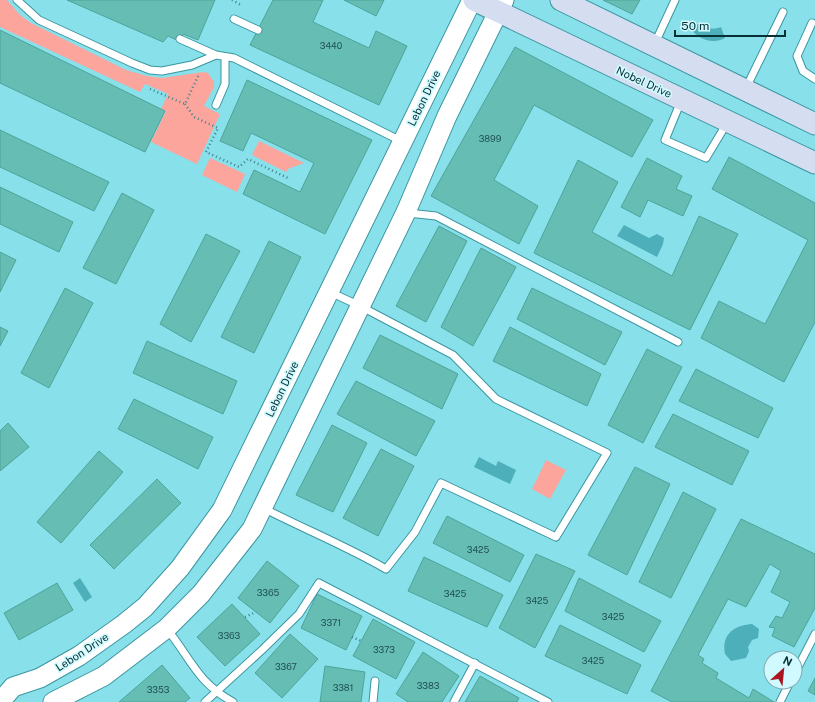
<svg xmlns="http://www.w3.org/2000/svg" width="815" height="702" viewBox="0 0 815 702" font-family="'Public Sans',sans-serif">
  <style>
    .green { fill: #fca59d }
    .water { fill: #4dafba }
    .building { fill: #66bdb3; stroke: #4ca49a }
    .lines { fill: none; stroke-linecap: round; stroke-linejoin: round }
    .service-casing { stroke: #3b96a0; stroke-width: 9 }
    .tertiary-casing { stroke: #3b96a0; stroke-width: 21 }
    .secondary-casing { stroke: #3b96a0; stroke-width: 23 }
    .path { stroke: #438188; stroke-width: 2.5; stroke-dasharray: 1 3; stroke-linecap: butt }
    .service { stroke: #fff; stroke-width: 7 }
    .tertiary { stroke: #fff; stroke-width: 19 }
    .secondary { stroke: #d5def1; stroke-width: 21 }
    .labels { text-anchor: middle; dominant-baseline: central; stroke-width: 3.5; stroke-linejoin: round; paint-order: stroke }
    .number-label { font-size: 9px; fill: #205354 }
    .street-label { font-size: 11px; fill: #083034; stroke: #d0faff }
  </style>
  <rect width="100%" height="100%" fill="#88e0eb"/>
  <path class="green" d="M0,0H7L20,15L31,23L126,70L147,76L162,78L203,72L208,73L214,82V87L204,106L220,114L197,164L151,142L166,111L161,109L168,94L145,84L140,92L0,27Z
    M259,141L304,163L288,169L286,172L252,155Z
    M210,158L245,174L237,192L202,175Z
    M546,460L566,470L550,499L532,489Z"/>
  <path class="water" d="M701,23C707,29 713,30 721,27L725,38C713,45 696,39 690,27Z
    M624,225L649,238L657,234L664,238L663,244L657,257L617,236Z
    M479,457L496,466L498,461L516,470L510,484L474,467Z
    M80,578L92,597L85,602L73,583Z
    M752,624L759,629L758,638L752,640L748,647L749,651L746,658L731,661L725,654C721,635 734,625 752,624Z"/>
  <path class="building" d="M67,0H215L198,40L183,34L179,41L168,36L163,42Z
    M273,0H323L313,22L369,48L376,31L407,46L379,105L250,45Z
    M344,0H384L376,16Z
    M603,0H640L632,14Z
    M0,30L165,111L145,152L0,83Z
    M515,47L653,120L632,157L534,105L494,180L538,206L519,244L431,196Z
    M247,80L372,140L325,234L243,194L254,170L300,192L314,163L251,133L243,151L220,141Z
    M0,130L109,182L94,211L0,167Z
    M729,157L815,203V322L784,382L701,338L719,301L765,324L808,240L712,189Z
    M647,158L682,176L676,189L692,196L683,216L648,200L640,217L621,207Z
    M578,160L618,182L592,232L672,276L699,216L738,234L690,330L534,253Z
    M0,187L73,222L59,252L0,224Z
    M122,193L154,210L116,284L83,268Z
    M439,226L467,241L426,322L396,306Z
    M206,234L240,251L191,342L160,324Z
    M269,241L301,257L254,353L221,337Z
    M481,248L516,267L473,346L441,327Z
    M0,252L16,260L0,292Z
    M65,288L93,303L49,388L21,373Z
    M532,288L622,332L605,365L517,319Z
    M0,327L8,331L0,346Z
    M510,327L601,374L587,406L493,361Z
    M380,335L458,374L442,409L363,368Z
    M147,341L237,381L223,414L133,373Z
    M647,349L682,367L643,443L608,425Z
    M696,369L773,408L758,438L679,401Z
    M356,381L435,421L416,456L337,414Z
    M134,399L213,437L198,469L118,429Z
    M673,414L749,451L732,485L655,447Z
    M8,423L29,447L0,471V431Z
    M332,425L367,443L333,512L296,495Z
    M381,449L414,466L378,536L343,518Z
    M99,451L123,472L61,543L37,522Z
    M635,467L670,484L627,575L588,555Z
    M157,479L181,503L114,569L90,545Z
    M683,492L716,509L671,598L639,582Z
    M447,516L524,555L510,582L433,543Z
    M741,519L815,554V608L794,647L772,636L775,628L769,627L776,616L782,618L790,602L771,592L781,571L770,564L746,607L728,599L698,655L704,659L702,663L718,673L716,678L749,698L753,689L774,702H672L651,691Z
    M536,554L575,571L535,648L499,628Z
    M424,557L503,595L487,627L408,591Z
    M267,561L299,586L270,623L238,598Z
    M579,578L661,621L644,652L565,611Z
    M57,583L73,610L19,640L4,613Z
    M317,594L362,616L346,650L301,628Z
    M232,604L260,634L225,666L197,637Z
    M373,619L415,642L396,679L353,656Z
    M560,625L641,665L627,694L545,656Z
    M290,634L318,659L282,698L255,673Z
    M423,652L459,676L442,702H408L396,694Z
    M162,665L190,698L185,702H119Z
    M325,666L365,672L361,702H320Z
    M480,676L519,698L517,702H465Z
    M815,678V695L808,691Z"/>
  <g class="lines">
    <g class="service-casing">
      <path id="service" d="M17,0L39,20L132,63L150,70L162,71L192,65L216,55L234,58L401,141
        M234,19L258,30
        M812,23L797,56L803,71L815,79
        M180,39L216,55
        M655,43L675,0
        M746,88L783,12
        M681,101L665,140L706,158L727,123
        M216,105L225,84V57
        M408,213L436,216L678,342
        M263,508C304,529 346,546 386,569L415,532L441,483L556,537L607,453L496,399L453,355L360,306L330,292
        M167,629C191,659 197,682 233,702
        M795,673L815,634
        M205,702L262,650L299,614L319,583L548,702
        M373,702L375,681
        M454,702L475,663
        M780,702L790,682"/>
    </g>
    <g class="tertiary-casing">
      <path id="tertiary" d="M0,702L13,687L40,678L79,656L124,624L145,607L180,568L222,510L472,0
        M53,702L104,676L167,628L201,594L252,529L406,212L447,116L504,0"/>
    </g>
    <g class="secondary-casing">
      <path id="secondary" d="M474,0L815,163
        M561,0L815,124"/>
    </g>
    <path class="path" d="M232,0L241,5
      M150,89L185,104L199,74
      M185,104L194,117L218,128L206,152L239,167L248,159L290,179
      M245,617L256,612
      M352,637L361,641"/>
    <use href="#service" class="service"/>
    <use href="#tertiary" class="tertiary"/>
    <use href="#secondary" class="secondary"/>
  </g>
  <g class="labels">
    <g class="number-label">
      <text x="331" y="45">3440</text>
      <text x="490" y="138">3899</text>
      <text x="478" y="549">3425</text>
      <text x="268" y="592">3365</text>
      <text x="455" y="593">3425</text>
      <text x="537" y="600">3425</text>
      <text x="613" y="616">3425</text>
      <text x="331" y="622">3371</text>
      <text x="229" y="635">3363</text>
      <text x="384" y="649">3373</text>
      <text x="593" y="660">3425</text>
      <text x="286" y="666">3367</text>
      <text x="428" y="685">3383</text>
      <text x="343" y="687">3381</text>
      <text x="158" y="689">3353</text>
    </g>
    <g class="street-label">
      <text transform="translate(644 82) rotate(25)">Nobel Drive</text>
      <text transform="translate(424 98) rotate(-64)">Lebon Drive</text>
      <text transform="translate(282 389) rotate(-64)">Lebon Drive</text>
      <text transform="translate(82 652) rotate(-33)">Lebon Drive</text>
    </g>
  </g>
  <g transform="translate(783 670) rotate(27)"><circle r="19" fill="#d0faff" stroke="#80a9ae"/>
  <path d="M0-3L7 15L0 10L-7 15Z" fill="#aa151f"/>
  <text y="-6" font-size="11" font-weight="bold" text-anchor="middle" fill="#083034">N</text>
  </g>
  <path d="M675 30v6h110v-6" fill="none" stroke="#083034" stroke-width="2"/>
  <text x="681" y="30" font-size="12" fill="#083034" stroke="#d0faff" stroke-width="3" paint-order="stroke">50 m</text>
</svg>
